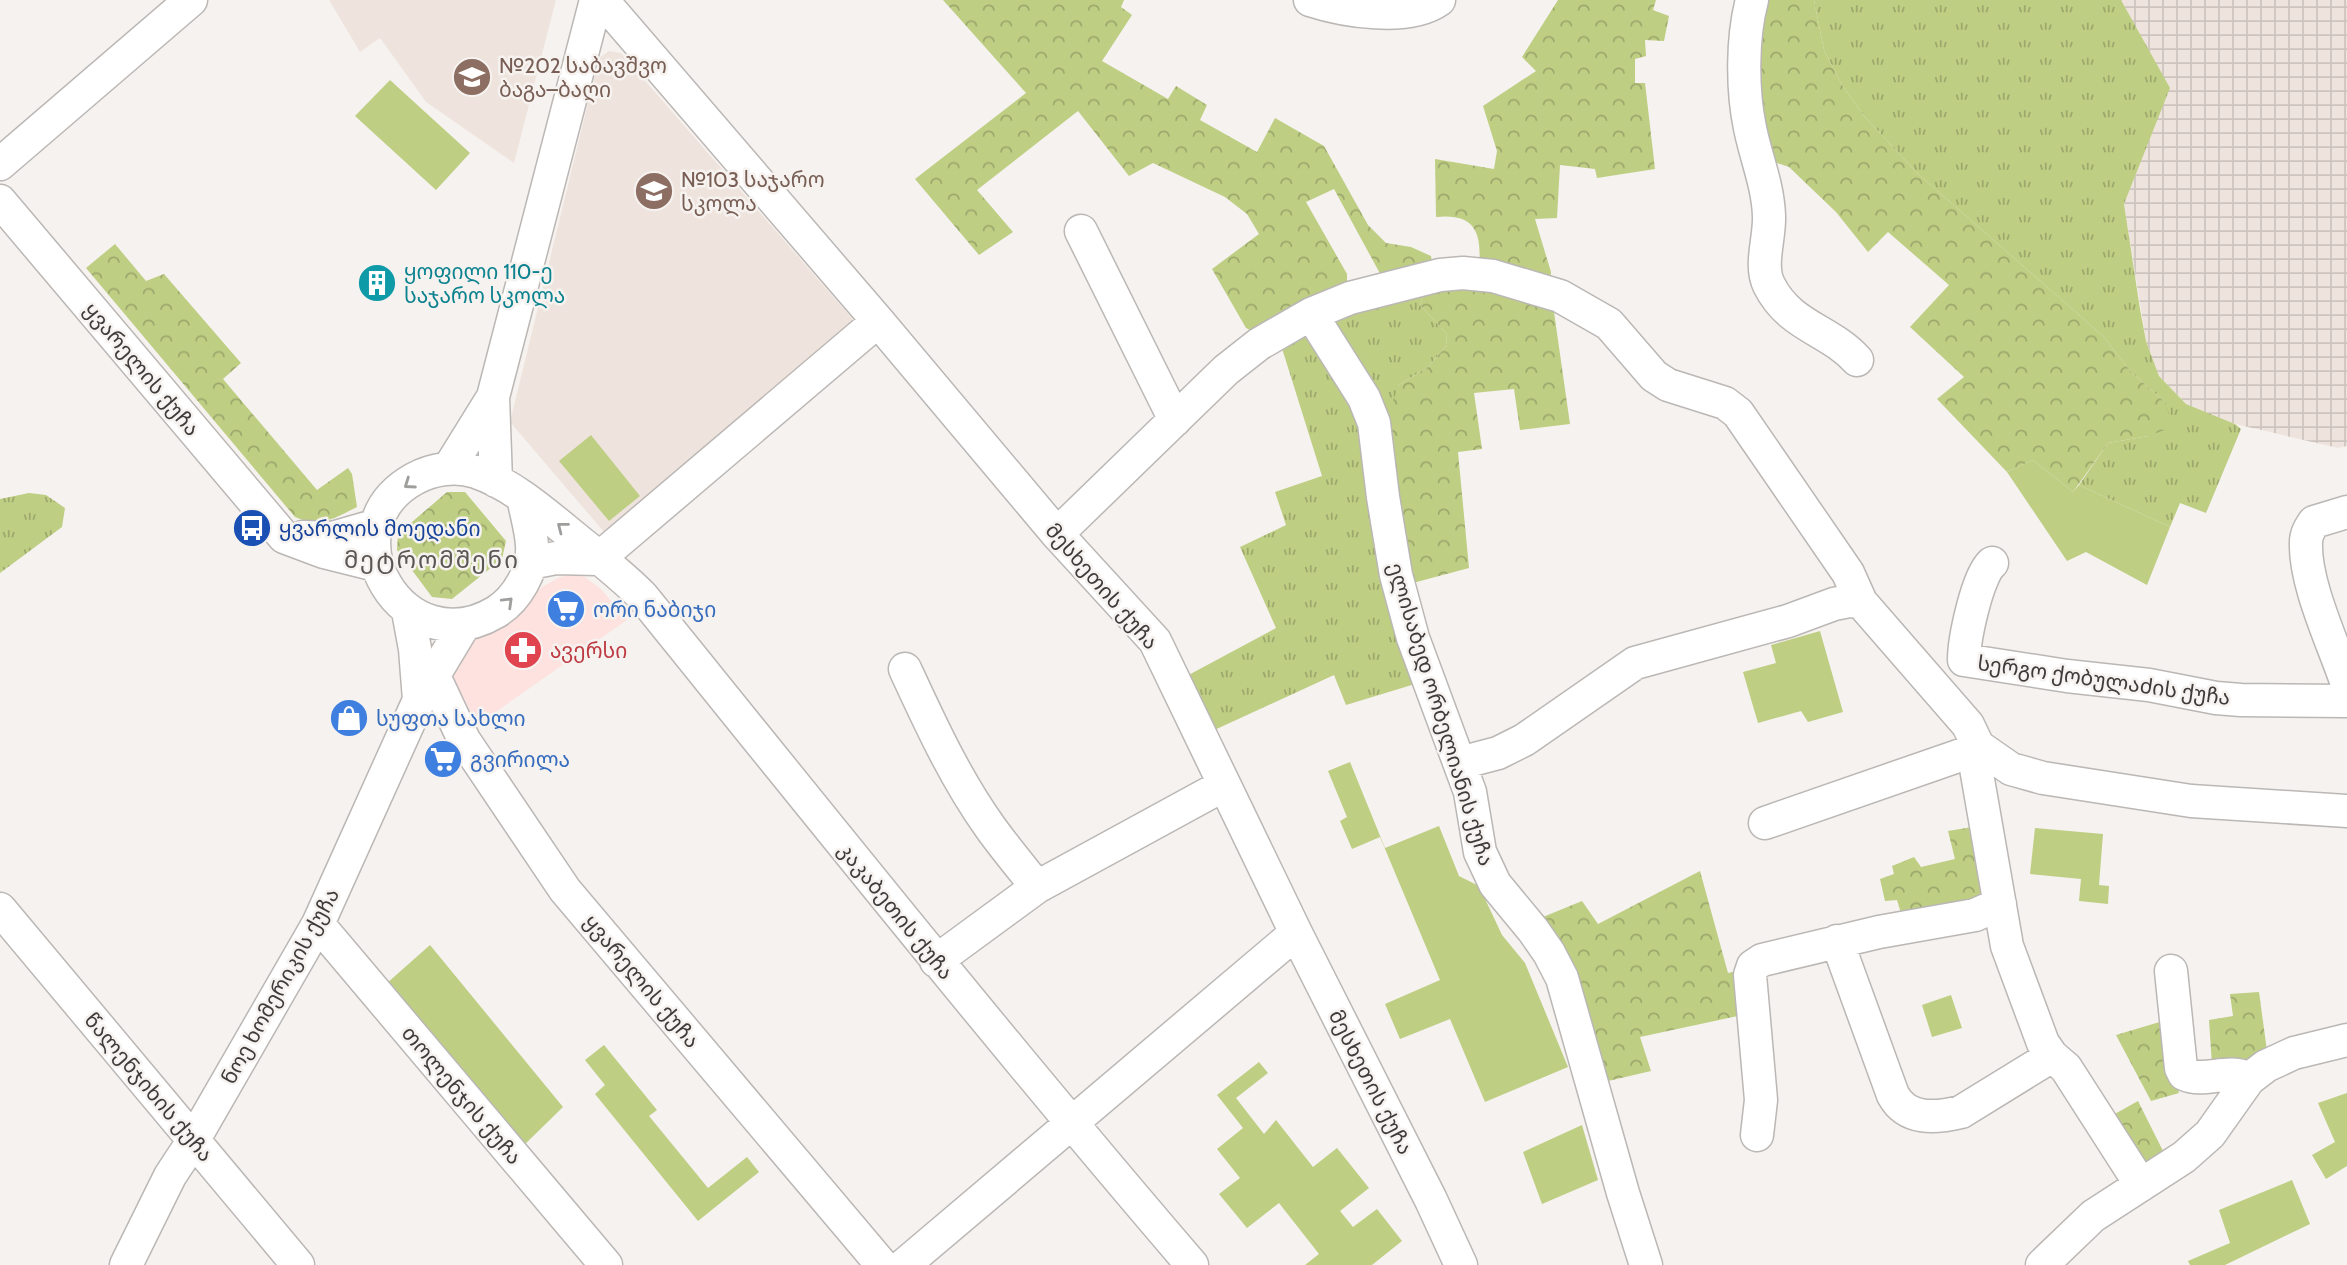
<svg xmlns="http://www.w3.org/2000/svg" width="2347" height="1265" viewBox="0 0 2347 1265" font-family="Cabin,'Noto Sans Georgian',sans-serif">
  <style>
    .commercial { fill: #fde2df }
    .industrial { fill: url(#industrial-grid) }
    .built { fill: #efe4dd }
    .grass { fill: url(#grass-tufts) }
    .forest { fill: url(#forest-crowns) }
    .garden { fill: #bece83 }
    .lines { fill: none; stroke-linecap: round; stroke-linejoin: round }
    .minor-casing { stroke: #bbb7b5; stroke-width: 35 }
    .minor { stroke: #fff; stroke-width: 32 }
    .oneway { stroke: #9e9e9d }
    .labels { text-anchor: middle; dominant-baseline: central; stroke-width: 5; stroke-linejoin: round; paint-order: stroke }
    .education-label { font-size: 21px; fill: #785e54; stroke: #f6f2ef; text-anchor: start }
    .culture-label { font-size: 21px; fill: #0d838f; stroke: #f6f2ef; text-anchor: start }
    .street-label { font-size: 21px; fill: #3e3c3b; stroke: #f6f2ef }
    .transit-label { font-size: 21px; fill: #164399; stroke: #f6f2ef; text-anchor: start }
    .shop-label { font-size: 21px; fill: #366cbe; stroke: #f6f2ef; text-anchor: start }
    .health-label { font-size: 21px; fill: #be3a42; stroke: #f6f2ef; text-anchor: start }
    .quarter-label { font-size: 24px; letter-spacing: 2px; fill: #5a5654; stroke: #f6f2ef }
  </style>
  <defs>
    <pattern id="industrial-grid" width="8" height="8" patternUnits="userSpaceOnUse" patternTransform="scale(1.75)"><rect width="8" height="8" fill="#efe4dd"/><path d="M0 4h8M4 0v8" fill="none" stroke="#cec4bf"/></pattern>
    <pattern id="grass-tufts" width="24" height="20" patternUnits="userSpaceOnUse" patternTransform="scale(1.75)"><rect width="24" height="20" fill="#bece83"/><path d="M3 7l-1-3M5 7V3M7 7l1-3M15 17l-1-3M17 17v-4M19 17l1-3" fill="none" stroke="#9ca86c"/></pattern>
    <pattern id="forest-crowns" width="20" height="18" patternUnits="userSpaceOnUse" patternTransform="scale(1.75)"><rect width="20" height="18" fill="#bece83"/><path d="M2 6a3 3 0 1 1 6 0M12 15a3 3 0 1 1 6 0" fill="none" stroke="#9ca86c"/></pattern>
  </defs>
  <rect width="100%" height="100%" fill="#f6f2ef"/>
  <path class="commercial" d="M574,574L585,577L601,589L627,620L477,725L454,678V672L459,657L473,641L513,617L542,587L560,577Z"/>
  <path class="industrial" d="M2121,0H2347V446L2338,448L2235,424L2186,404L2159,376L2146,341L2124,204L2169,88Z"/>
  <path class="built" d="M329,0H556L514,163L426,102L380,38L360,52Z
    M609,51L621,53L856,323L604,532L510,422L599,58Z"/>
  <path class="grass" d="M1814,0H2121L2170,88L2124,204L2140,309L2146,341L2159,376L2186,404L2235,424L2241,429L2206,513L2180,503L2170,527L2079,485L2108,443L2148,436L2165,402L2132,373L2103,336L1917,173L1864,116L1842,85L1824,50Z
    M1425,291L1420,305L1446,333L1447,345L1428,367L1399,385L1388,433L1336,332L1334,321L1340,309Z
    M1305,334L1314,337L1364,432L1415,684L1346,705L1334,675L1210,732L1183,678L1276,628L1240,547L1286,525L1275,492L1322,476L1280,342Z
    M29,493L46,495L65,508L62,527L0,573V499Z"/>
  <path class="forest" d="M943,0H1124L1121,7L1132,15L1102,61L1168,99L1176,86L1207,105L1200,120L1257,152L1275,118L1324,146L1368,225L1386,243L1411,247L1431,256L1433,266L1383,279L1334,189L1306,202L1347,274V285L1252,331L1246,328L1212,269L1259,234L1247,214L1225,197L1153,163L1129,176L1078,111L977,190L1013,232L979,255L915,179L1026,93Z
    M1558,0H1656L1653,10L1669,16L1664,41L1645,40L1646,56L1635,59V83H1645L1655,169L1597,178L1595,169L1560,165L1557,218L1535,219L1551,272L1550,288L1479,269C1482,233 1476,213 1436,217L1435,159L1494,169L1497,151L1483,106L1536,71L1522,57Z
    M1758,0H1814L1824,50L1842,85L1864,116L1917,173L2103,336L2132,373L2165,402L2173,427L2148,436L2108,443L2073,492L2033,460L2007,472L1937,399L1964,377L1910,327L1949,285L1888,232L1868,252L1836,212L1789,167L1777,163L1766,154L1752,61Z
    M115,244L146,281L164,274L241,363L223,379L317,490L348,468L352,474L357,507C333,519 320,528 295,517L86,268Z
    M1457,282L1553,305L1570,424L1520,430L1514,389L1474,393L1482,449L1458,452L1469,568L1409,584L1387,447L1388,413L1399,385L1428,367L1447,345L1446,333L1420,305L1425,291Z
    M447,492H465L506,541L502,559L452,599L432,597L397,550L398,534Z
    M1978,826L1985,898L1904,923L1897,900L1885,901L1880,879L1894,874L1892,866L1914,857L1921,867L1955,859L1948,831Z
    M1700,871L1728,973L1741,970L1747,1014L1640,1037L1651,1071L1604,1082L1543,917L1582,901L1598,924Z
    M2259,992L2267,1051L2245,1068L2212,1065L2209,1020L2233,1016L2230,994Z
    M2163,1021L2179,1093L2151,1101L2116,1035Z
    M2138,1101L2166,1157L2147,1164L2138,1162L2104,1120Z"/>
  <path class="garden" d="M390,80L470,153L436,190L355,116Z
    M591,435L640,496L609,521L559,461Z
    M2033,460L2073,492L2079,485L2170,527L2147,585L2086,552L2067,561L2007,472Z
    M1820,631L1843,712L1808,722L1801,711L1758,723L1743,672L1776,663L1771,645Z
    M1350,762L1385,848L1439,826L1459,876L1479,886L1502,935L1525,963L1568,1067L1485,1102L1450,1019L1400,1039L1385,1004L1440,980L1380,837L1352,849L1340,821L1347,817L1328,771Z
    M2035,828L2103,834L2099,885L2109,886L2108,904L2079,901L2081,879L2030,874Z
    M430,945L563,1107L520,1149L386,984Z
    M1951,995L1962,1028L1932,1037L1922,1005Z
    M604,1045L657,1110L649,1116L708,1188L747,1157L759,1172L698,1221L595,1094L605,1085L585,1060Z
    M1259,1062L1268,1073L1236,1098L1264,1134L1276,1120L1313,1167L1337,1148L1369,1188L1340,1211L1353,1227L1377,1209L1402,1241L1372,1265H1305L1319,1254L1279,1203L1247,1228L1219,1194L1240,1178L1217,1149L1243,1128L1217,1095Z
    M2347,1093V1166L2326,1179L2312,1155L2335,1142L2318,1103Z
    M1582,1125L1598,1180L1542,1204L1523,1152Z
    M2292,1180L2310,1224L2225,1265H2190L2188,1261L2230,1243L2219,1210Z"/>
  <g class="lines">
    <g class="minor-casing">
      <path id="minor" d="M602,0L878,321L1057,534L1155,641L1296,933L1431,1200L1461,1265
        M1310,0C1344,11 1408,22 1439,0
        M1752,0C1742,37 1742,90 1750,128C1756,158 1768,185 1769,216C1770,238 1759,265 1769,285C1790,327 1829,329 1857,360
        M0,164L191,0
        M0,201L284,537L324,552L376,565
        M1081,231L1175,420
        M1311,314L1364,398L1374,423L1383,497L1396,575L1413,638L1470,792L1480,852L1495,884L1533,930L1549,953L1562,978L1623,1193L1646,1265
        M449,468L493,397
        M496,481L493,397L596,0
        M523,497C526,513 531,529 532,545C534,570 517,599 496,612C404,667 323,530 414,479C432,469 456,465 476,472C519,487 554,522 590,550C607,565 627,580 643,597C824,821 1004,1046 1192,1265
        M2347,512L2314,522C2310,528 2306,534 2306,542C2304,583 2334,645 2347,684
        M1057,534L1226,370L1259,344L1311,314L1350,298L1440,275L1463,273L1493,276L1560,296L1609,324L1654,376L1668,385L1725,403L1738,413L1848,573L1861,602L1968,725L1978,746L1975,757L1976,768L2007,946L2043,1043L2052,1056L2066,1068L2141,1185
        M303,537L332,538L377,525
        M530,563L556,558L598,559L878,321
        M1992,563C1977,576 1964,640 1964,660L2067,676L2149,685L2216,698L2241,700L2347,701
        M408,611L415,649L419,700
        M905,669C930,723 955,778 990,827C1005,848 1021,867 1037,887
        M434,676L464,740L565,890L882,1265
        M1978,746L2011,769L2043,778L2191,801L2347,811
        M1460,763L1498,753L1524,740L1635,663L1788,621L1834,604L1849,601L1861,602
        M1765,823L1958,756L1966,755L1975,757
        M0,909L298,1265
        M318,924L606,1265
        M1837,941L1893,1095C1907,1121 1936,1118 1961,1112L2052,1056
        M936,961L1037,887L1224,785
        M2171,971L2181,1068L2184,1074C2205,1084 2228,1067 2249,1079
        M1757,1135L1761,1100L1750,975L1753,966L1762,960L1879,932L1975,915L2000,904
        M126,1265L170,1176L193,1141L318,924L419,700L464,625
        M904,1265L1296,933
        M2042,1265L2093,1216L2184,1157L2210,1134L2249,1079L2266,1066L2294,1053L2347,1040"/>
    </g>
    <use href="#minor" class="minor"/>
  </g>
  <defs><path id="oneway-chevron" d="M-2-3.5L2.5 0L-2 3.5" fill="none" stroke-width="1.6" stroke-linecap="round" stroke-linejoin="round" transform="scale(1.75)"/></defs>
  <g class="oneway">
    <use href="#oneway-chevron" transform="translate(409 484) rotate(145)"/>
    <use href="#oneway-chevron" transform="translate(562 527) rotate(-142)"/>
    <use href="#oneway-chevron" transform="translate(508 602) rotate(-44)"/>
  </g>
  <defs>
    <g id="school-disc" transform="scale(2.0125)"><circle r="9.5" fill="#8d6e63" stroke="#f6f2ef"/><path d="M0-5L7-2L0 1L-7-2ZM-4 1L0 2.5L4 1V4Q0 6-4 4Z" fill="#fff"/></g>
    <g id="building-disc" transform="scale(2.0125)"><circle r="9.5" fill="#0f9aa8" stroke="#f6f2ef"/><path d="M-4-6H4V6H1V3H-1V6H-4ZM-2.5-4.3h1.7v1.8h-1.7ZM.8-4.3h1.7v1.8H.8ZM-2.5-1h1.7V.8h-1.7ZM.8-1h1.7V.8H.8Z" fill="#fff"/></g>
    <g id="bus-disc" transform="scale(2.0125)"><circle r="9.5" fill="#1a4fb4" stroke="#f6f2ef"/><path d="M-5-6H5V4H4V6H2V4H-2V6H-4V4H-5ZM-3.5-4V0h7V-4ZM-3.5 1.2v1.5H-2V1.2ZM2 1.2v1.5H3.5V1.2Z" fill="#fff"/></g>
    <g id="supermarket-disc" transform="scale(2.0125)"><circle r="9.5" fill="#3f7fe0" stroke="#f6f2ef"/><path d="M-6-5.5h2.5l.6 2H6L4.5 2H-2.5L-4.4-4H-6ZM-1.5 3.2a1.3 1.3 0 1 0 .1 0ZM3 3.2a1.3 1.3 0 1 0 .1 0Z" fill="#fff"/></g>
    <g id="pharmacy-disc" transform="scale(2.0125)"><circle r="9.5" fill="#e0444e" stroke="#f6f2ef"/><path d="M-2-6h4v4h4v4h-4v4h-4v-4h-4v-4h4Z" fill="#fff"/></g>
    <g id="shop-disc" transform="scale(2.0125)"><circle r="9.5" fill="#3f7fe0" stroke="#f6f2ef"/><path d="M-5-2.5h2.3a2.7 3.5 0 0 1 5.4 0H5L5.5 6h-11ZM-1.5-2.5h3a1.5 2.3 0 0 0-3 0Z" fill="#fff"/></g>
  </defs>
  <g fill-rule="evenodd">
    <use href="#school-disc" x="472" y="77"/>
    <use href="#school-disc" x="654" y="191"/>
    <use href="#building-disc" x="377" y="283"/>
    <use href="#bus-disc" x="252" y="528"/>
    <use href="#supermarket-disc" x="566" y="609"/>
    <use href="#pharmacy-disc" x="523" y="650"/>
    <use href="#shop-disc" x="349" y="718"/>
    <use href="#supermarket-disc" x="443" y="759"/>
  </g>
  <g class="labels">
    <g class="education-label">
      <text x="499" y="65">№202 საბავშვო<tspan x="499" dy="24">ბაგა–ბაღი</tspan></text>
      <text x="681" y="179">№103 საჯარო<tspan x="681" dy="24">სკოლა</tspan></text>
    </g>
    <g class="culture-label">
      <text x="404" y="271">ყოფილი 110-ე<tspan x="404" dy="24">საჯარო სკოლა</tspan></text>
    </g>
    <g class="street-label">
      <text transform="translate(142 369) rotate(50)">ყვარელის ქუჩა</text>
      <text transform="translate(1102 586) rotate(49)">მესხეთის ქუჩა</text>
      <text transform="translate(2104 680) rotate(8)">სერგო ქობულაძის ქუჩა</text>
      <text transform="translate(1441 714) rotate(73)">ელისაბედ ორბელიანის ქუჩა</text>
      <text transform="translate(896 911) rotate(51)">კაკაბეთის ქუჩა</text>
      <text transform="translate(642 981) rotate(50)">ყვარელის ქუჩა</text>
      <text transform="translate(280 986) rotate(-61)">ნოე ხომერიკის ქუჩა</text>
      <text transform="translate(1371 1082) rotate(63)">მესხეთის ქუჩა</text>
      <text transform="translate(149 1087) rotate(50)">წალენჯიხის ქუჩა</text>
      <text transform="translate(462 1095) rotate(50)">თოლენჯის ქუჩა</text>
    </g>
    <g class="transit-label">
      <text x="279" y="528">ყვარლის მოედანი</text>
    </g>
    <g class="shop-label">
      <text x="593" y="609">ორი ნაბიჯი</text>
      <text x="376" y="718">სუფთა სახლი</text>
      <text x="470" y="759">გვირილა</text>
    </g>
    <g class="health-label">
      <text x="550" y="650">ავერსი</text>
    </g>
    <g class="quarter-label">
      <text x="432" y="559">მეტრომშენი</text>
    </g>
  </g>
</svg>
